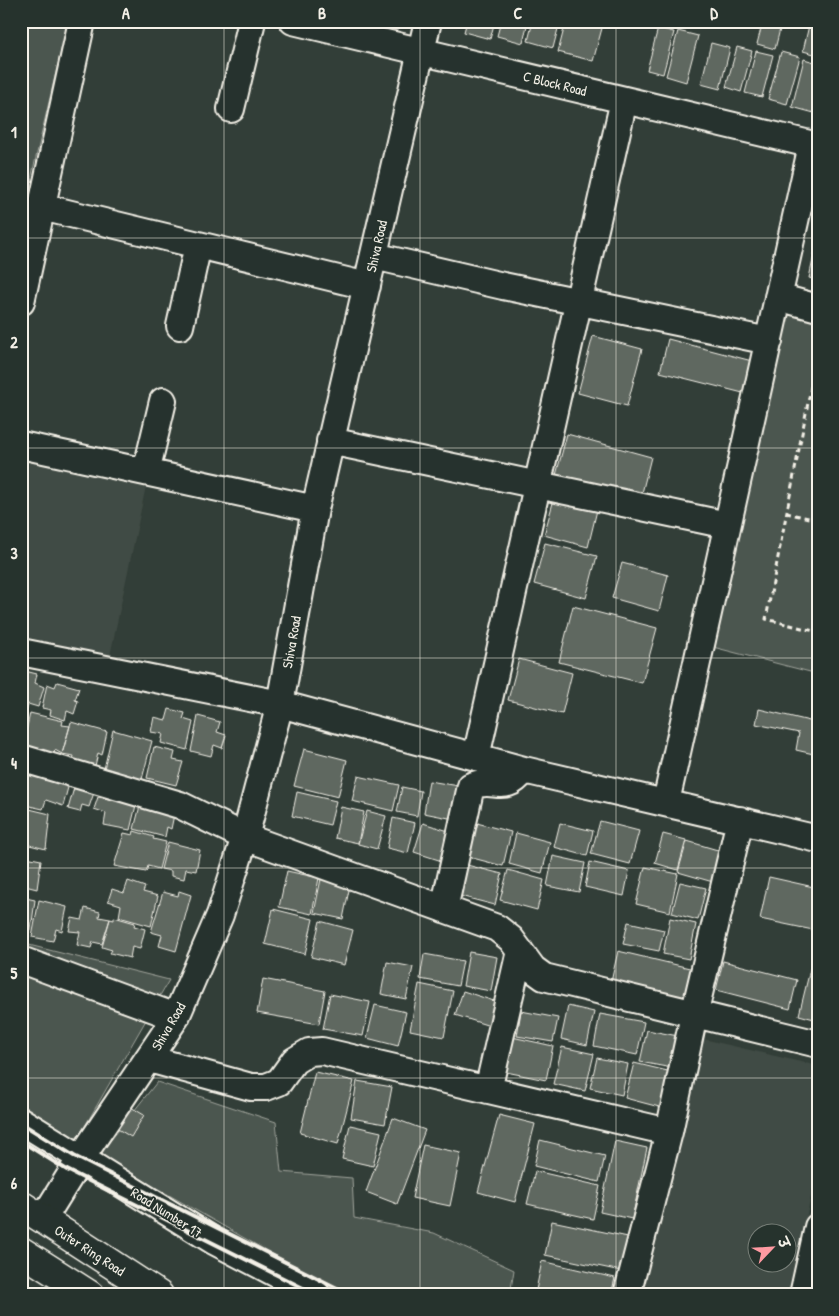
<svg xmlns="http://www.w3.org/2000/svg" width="839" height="1316" viewBox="0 0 839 1316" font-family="'Patrick Hand','Playpen Sans Deva',sans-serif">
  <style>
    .built { fill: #404b44; fill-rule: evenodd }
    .green { fill: #4c564f; stroke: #a0a49c }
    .building { fill: #5f6861; stroke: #f4f1e8 }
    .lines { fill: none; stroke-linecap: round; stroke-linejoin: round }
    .minor-casing { stroke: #f4f1e8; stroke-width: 30 }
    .highway-casing { stroke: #f4f1e8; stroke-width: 31 }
    .path { stroke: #f4f1e8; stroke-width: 3; stroke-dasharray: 5 4; stroke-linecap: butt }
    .minor { stroke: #26332d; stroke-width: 26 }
    .highway { stroke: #26332d; stroke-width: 28 }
    .rail { stroke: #f4f1e8; stroke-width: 4 }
    .grid { fill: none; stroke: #f4f1e8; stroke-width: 1; stroke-opacity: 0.55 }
    .labels { text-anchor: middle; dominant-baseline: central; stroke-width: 4; stroke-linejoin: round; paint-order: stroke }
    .street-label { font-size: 14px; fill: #f4f1e8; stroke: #26332d }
    .neatline { fill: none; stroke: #f4f1e8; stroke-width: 2 }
    .grid-label { font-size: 16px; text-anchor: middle; font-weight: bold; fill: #f4f1e8 }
  </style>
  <rect width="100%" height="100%" fill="#323e38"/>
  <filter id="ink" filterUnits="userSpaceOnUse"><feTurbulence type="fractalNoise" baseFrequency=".02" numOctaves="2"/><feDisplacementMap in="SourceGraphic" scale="10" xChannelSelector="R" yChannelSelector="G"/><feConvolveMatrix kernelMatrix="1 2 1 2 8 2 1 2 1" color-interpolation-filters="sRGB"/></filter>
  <g filter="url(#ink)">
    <path class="built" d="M21,459L146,486L110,656L21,636Z
      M699,1038L818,1066V1167L788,1295H640ZM756,1234H786V1264H756Z"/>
    <path class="green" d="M21,21H68L21,221Z
      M790,295L818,303V674L709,646Z
      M21,943L169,980L77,1140L21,1105Z
      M157,1082L276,1122L281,1172L352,1178L354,1218L434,1233L514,1270L510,1295H344L99,1155Z"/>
    <path class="building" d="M467,21H495L490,39L464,32Z
      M501,21H528L523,43L497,36Z
      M533,21H560L553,48L528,41Z
      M566,21H604L593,61L558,52Z
      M763,21H782L775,49L757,44Z
      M810,21H818V55L803,51Z
      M658,28L674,32L663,74L647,70Z
      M678,31L698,36L686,82L666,76Z
      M711,43L730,48L720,89L701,84Z
      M737,47L752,51L741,92L726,87Z
      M756,51L773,55L762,97L745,93Z
      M781,52L800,57L787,104L768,99Z
      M804,59L818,63V114L792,107Z
      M818,237V280L809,278Z
      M593,336L642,349L627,406L578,393Z
      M668,339L752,361L743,393L660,372Z
      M567,434L651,457L640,501L555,479Z
      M554,499L597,510L588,547L544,535Z
      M545,543L597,556L586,598L534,584Z
      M622,563L668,575L659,611L612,598Z
      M573,606L657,628L642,683L559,662Z
      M519,659L572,673L562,714L508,700Z
      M21,670L37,674L35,683L44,687L38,707L28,704L26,713L21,712Z
      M57,682L79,688L75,700L78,701L74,714L67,711L65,720L50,715L51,710L42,708L47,684L55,687Z
      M169,709L185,713L183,719L193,722L187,750L161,743L163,734L151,732L154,717L166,720Z
      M759,709L818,723V755L796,750L799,733L756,724Z
      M30,713L63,721L62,725L70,726L62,754L55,750L53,757L31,752V747L23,745Z
      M198,716L220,722L217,732L226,735L222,748L214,745L211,756L191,751Z
      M71,722L107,732L102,755L98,753L95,766L73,760L74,756L62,754Z
      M113,730L152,741L142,779L104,769Z
      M154,747L175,752L173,760L183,762L176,785L147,778Z
      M304,749L347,760L338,797L294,786Z
      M21,766L70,780L63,806L46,800L43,809L25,805L26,796L21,795Z
      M358,776L399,785L393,811L352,801Z
      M76,781L96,787L89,807L82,805L80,812L68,809Z
      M429,781L465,787L459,820L424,813Z
      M402,787L421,791L417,816L397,812Z
      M112,790L137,801L130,830L104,825L106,813L94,809L98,797L109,799Z
      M297,792L336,801L330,825L292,816Z
      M141,802L176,805L171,829L167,827L165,837L134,829Z
      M21,807L50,814L46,849L21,843Z
      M341,807L364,812L358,843L335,838Z
      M367,811L386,816L377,849L358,844Z
      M393,818L415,823L408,853L387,848Z
      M600,821L639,831L630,864L591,854Z
      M473,822L511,832L503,866L465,856Z
      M423,823L455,833L445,862L414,852Z
      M560,823L593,831L587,856L554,847Z
      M134,831L154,837L153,839L166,842L159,869L148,866L146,872L114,866L124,833L133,835Z
      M516,833L550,842L542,873L509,864Z
      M663,834L686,840L678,870L655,863Z
      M687,841L721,851L713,882L678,872Z
      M168,842L200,850L196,871L186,869L184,879L171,876V871L161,869Z
      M21,856L41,860L37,889L25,886L23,895H21Z
      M553,856L585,863L579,892L547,886Z
      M590,862L629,871L624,896L585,887Z
      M459,863L502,874L495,905L452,894Z
      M645,867L678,874L670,912L636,904Z
      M508,870L544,880L537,910L500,900Z
      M287,871L319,878L312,914L279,907Z
      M769,877L818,888V931L760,919Z
      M321,879L350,885L343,919L314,913Z
      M128,881L145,887L143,892L158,896L151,926L119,917L121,905L108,901L112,889L124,893Z
      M680,882L706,888L698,920L672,913Z
      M179,891L191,895L176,951L159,946L162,935L151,932L163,892L178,896Z
      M21,897L35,900L31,930L21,928Z
      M39,900L67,907L62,931L56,929L53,941L32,937Z
      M85,908L100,912L99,917L110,919L102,944L93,942L91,948L77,945L80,932L69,931L72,918L82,920Z
      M273,909L313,919L305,954L265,944Z
      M114,917L135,923L134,926L145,929L140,949L132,947L130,958L110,953L112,950L102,947L110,919L114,920Z
      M670,918L696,924L689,959L663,954Z
      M320,921L353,930L344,965L311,957Z
      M628,922L664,930L659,951L623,944Z
      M815,949L818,950V1020L799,1015Z
      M618,951L698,970L691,1001L611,982Z
      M469,952L497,957L491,991L463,986Z
      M424,954L463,961L458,986L420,979Z
      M723,961L797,980L790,1009L716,990Z
      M387,962L413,967L406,999L381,994Z
      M263,979L325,991L319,1024L257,1013Z
      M419,984L453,991L444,1037L410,1030Z
      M463,991L497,1002L490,1026L455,1015Z
      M330,994L370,1002L363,1036L323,1029Z
      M375,1005L406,1012L398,1046L367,1038Z
      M568,1006L594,1012L587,1045L561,1039Z
      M521,1011L558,1018L553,1042L517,1036Z
      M600,1014L644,1022L637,1055L594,1046Z
      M647,1030L678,1036L672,1068L640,1062Z
      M512,1037L553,1046L546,1080L506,1072Z
      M562,1047L594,1054L585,1091L553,1084Z
      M597,1058L628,1064L622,1095L590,1088Z
      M634,1063L676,1073L667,1109L625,1098Z
      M315,1072L354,1081L338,1144L300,1133Z
      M357,1081L392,1087L385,1124L351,1118Z
      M129,1106L144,1115L131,1137L116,1128Z
      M499,1115L535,1124L515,1202L478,1192Z
      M393,1118L425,1130L397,1204L366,1192Z
      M350,1125L381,1132L373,1166L342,1159Z
      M540,1140L605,1156L599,1182L534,1166Z
      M615,1141L647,1148L632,1219L600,1212Z
      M423,1145L461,1153L450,1206L412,1198Z
      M535,1171L600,1186L593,1219L527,1204Z
      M552,1221L628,1237L621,1271L545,1255Z
      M542,1261L615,1278L611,1295H535Z"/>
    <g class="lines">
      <g class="minor-casing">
        <path id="minor" d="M293,21L818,146
          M231,109L252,21
          M42,207L367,286
          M374,256L503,286L769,341
          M778,297L818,308
          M21,302L82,21
          M180,326L198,245
          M330,441L727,525
          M21,445L315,509
          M146,472L163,401
          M21,652L280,704L524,770L818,839
          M476,757L624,100
          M21,758L180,805L245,837L497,928L511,939L533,969L544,977L818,1044
          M666,802L812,145
          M444,909L471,786C495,776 504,796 524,770
          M21,960L176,1017
          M149,1059L251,1087H266L279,1082L294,1061L309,1052L322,1051L669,1132
          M488,1090L520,951
          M21,1121L214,1241L317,1295
          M43,1219L81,1158L176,1017L220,915L245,837L280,704L315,509L428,21
          M627,1295L669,1132L694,1015L740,820
          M803,1295L818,1227"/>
      </g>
      <g class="highway-casing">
        <path id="highway" d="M21,1205L159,1295
          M21,1251L90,1295"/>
      </g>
      <path class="path" d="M21,130L28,131
        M818,351L766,619L818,632
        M786,513L818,520"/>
      <use href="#minor" class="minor"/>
      <use href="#highway" class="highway"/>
      <path class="rail" d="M21,1123L74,1156L351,1295
        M21,1141L67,1170L317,1295"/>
    </g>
  </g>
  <path class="grid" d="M224,21V1295M420,21V1295M616,21V1295M21,238H818M21,448H818M21,658H818M21,868H818M21,1078H818"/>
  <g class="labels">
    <g class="street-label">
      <text transform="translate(555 83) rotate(14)">C Block Road</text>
      <text transform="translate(376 246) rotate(-77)">Shiva Road</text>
      <text transform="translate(291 642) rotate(-80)">Shiva Road</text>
      <text transform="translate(168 1026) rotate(-60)">Shiva Road</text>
      <text transform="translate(167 1212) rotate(32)">Road Number 17</text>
      <text transform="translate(90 1250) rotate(33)">Outer Ring Road</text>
    </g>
  </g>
  <rect width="839" height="1316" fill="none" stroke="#26332d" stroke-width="55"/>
  <g transform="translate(772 1248) rotate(65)"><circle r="24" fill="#26332d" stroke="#787f78"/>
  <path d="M0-4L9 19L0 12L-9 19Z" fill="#ff9aa2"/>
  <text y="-8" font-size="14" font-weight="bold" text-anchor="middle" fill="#f4f1e8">उ</text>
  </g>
  <rect x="28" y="28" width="784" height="1260" class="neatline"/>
  <g class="grid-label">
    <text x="126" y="19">A</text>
    <text x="322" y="19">B</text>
    <text x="518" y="19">C</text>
    <text x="714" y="19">D</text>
    <text x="14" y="138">1</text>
    <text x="14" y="348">2</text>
    <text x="14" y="559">3</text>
    <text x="14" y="769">4</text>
    <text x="14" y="979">5</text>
    <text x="14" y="1189">6</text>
  </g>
</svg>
